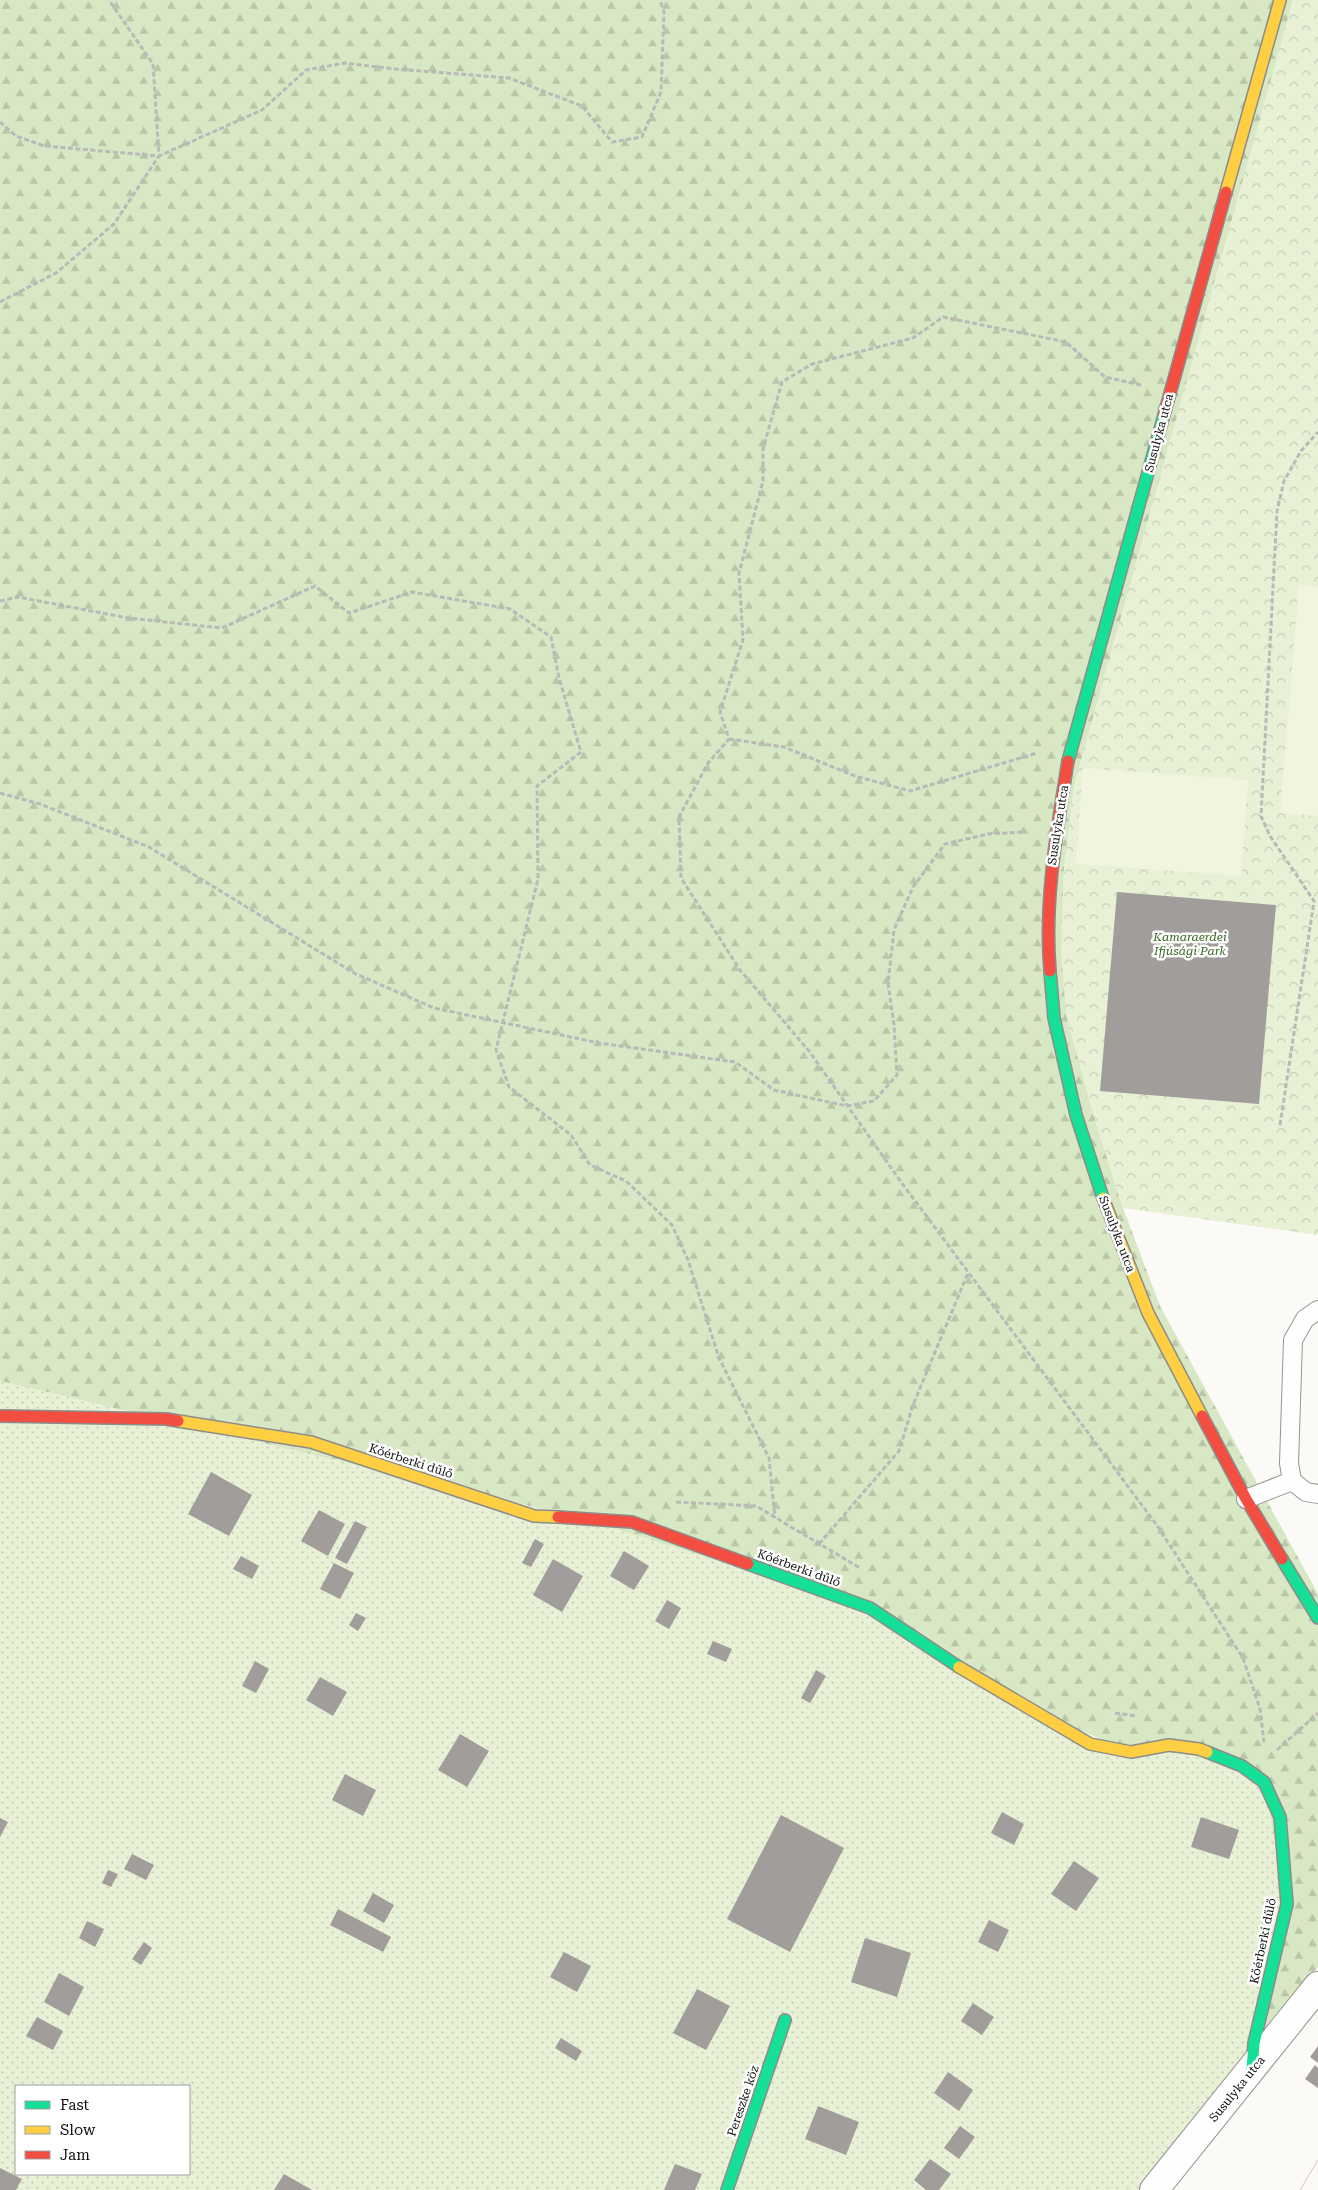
<svg xmlns="http://www.w3.org/2000/svg" width="1318" height="2190" viewBox="0 0 1318 2190" font-family="'Roboto Serif',serif">
  <style>
    .forest { fill: url(#forest-firs) }
    .park { fill: url(#park-crowns) }
    .garden { fill: url(#garden-dots); fill-rule: evenodd }
    .pitch { fill: #f1f5e0 }
    .building { fill: #a09d9b }
    .lines { fill: none; stroke-linecap: round; stroke-linejoin: round }
    .lane-casing { stroke: #969594; stroke-width: 20 }
    .street-casing { stroke: #969594; stroke-width: 30 }
    .fast-casing { stroke: #8d8c8a; stroke-width: 14 }
    .slow-casing { stroke: #8d8c8a; stroke-width: 14 }
    .jam-casing { stroke: #8d8c8a; stroke-width: 14 }
    .path { stroke: #b9b9b8; stroke-width: 3; stroke-dasharray: 5 2.5; stroke-linecap: butt }
    .lane { stroke: #fffefe; stroke-width: 18 }
    .street { stroke: #fffefe; stroke-width: 28 }
    .fast { stroke: #16e098; stroke-width: 11 }
    .slow { stroke: #ffcf43; stroke-width: 11 }
    .jam { stroke: #f24e42; stroke-width: 11 }
    .tram { stroke: #d8c5c8; stroke-width: 1 }
    .labels { text-anchor: middle; dominant-baseline: central; stroke-width: 5; stroke-linejoin: round; paint-order: stroke }
    .street-label { font-size: 12px; fill: #101010; stroke: #fff }
    .park-label { font-size: 12px; font-style: italic; fill: #356720; stroke: #fff }
  </style>
  <defs>
    <pattern id="forest-firs" width="22" height="20" patternUnits="userSpaceOnUse" patternTransform="scale(1.25)"><rect width="22" height="20" fill="#d9e8c4"/><path d="M5 1l3.5 6h-7zM16 11l3.5 6h-7z" fill="#b9c6a7"/></pattern>
    <pattern id="park-crowns" width="20" height="18" patternUnits="userSpaceOnUse" patternTransform="scale(1.25)"><rect width="20" height="18" fill="#e8f1d6"/><path d="M2 6a3 3 0 1 1 6 0M12 15a3 3 0 1 1 6 0" fill="none" stroke="#c6ceb7"/></pattern>
    <pattern id="garden-dots" width="8" height="8" patternUnits="userSpaceOnUse" patternTransform="scale(1.25)"><rect width="8" height="8" fill="#e8f1d6"/><path d="M2 2h.1M6 6h.1" fill="none" stroke="#c6ceb7" stroke-width="1.8" stroke-linecap="round"/></pattern>
  </defs>
  <rect width="100%" height="100%" fill="#fcfaf6"/>
  <path class="forest" d="M0,0H1293L1066,1014L1093,1113L1123,1208L1160,1306L1318,1594V1967L1254,2043L1131,1752L584,1519L0,1381Z"/>
  <path class="park" d="M1293,0H1318V1235L1123,1208L1093,1113L1066,1014L1061,950L1064,866L1074,785Z"/>
  <path class="garden" d="M0,1381L584,1519L870,1608L1090,1744L1169,1745L1264,1782L1287,1904L1254,2043L1154,2190H0ZM16,2086H189V2174H16Z"/>
  <path class="pitch" d="M1299,585L1318,587V816L1280,813Z
    M1083,768L1248,780L1241,876L1076,864Z"/>
  <path class="building" d="M1117,892L1276,905L1259,1104L1100,1091Z
    M211,1472L252,1495L229,1536L188,1514Z
    M319,1510L345,1524L328,1556L301,1541Z
    M355,1521L367,1527L347,1564L335,1558Z
    M535,1539L544,1544L531,1567L522,1563Z
    M624,1551L649,1566L634,1590L610,1576Z
    M241,1556L259,1566L252,1579L233,1569Z
    M553,1559L583,1576L562,1612L533,1595Z
    M334,1563L354,1573L340,1599L320,1589Z
    M667,1600L681,1608L669,1629L655,1621Z
    M356,1613L366,1618L358,1631L349,1625Z
    M713,1641L732,1649L726,1662L707,1654Z
    M255,1661L269,1669L256,1693L242,1686Z
    M816,1670L826,1676L810,1703L801,1698Z
    M320,1677L347,1692L333,1716L306,1700Z
    M460,1734L489,1751L467,1787L438,1770Z
    M345,1774L376,1790L363,1816L332,1800Z
    M1002,1812L1024,1824L1014,1845L991,1833Z
    M781,1815L844,1848L790,1952L727,1919Z
    M1201,1817L1239,1830L1229,1859L1191,1847Z
    M0,1818L8,1822L0,1837Z
    M132,1854L154,1865L146,1880L124,1869Z
    M1074,1861L1099,1878L1076,1911L1051,1894Z
    M108,1870L118,1874L111,1887L102,1883Z
    M373,1893L394,1905L384,1923L363,1911Z
    M338,1909L391,1937L383,1952L330,1925Z
    M989,1920L1009,1930L998,1952L978,1942Z
    M87,1921L104,1929L95,1947L79,1938Z
    M865,1938L911,1953L897,1997L851,1982Z
    M144,1942L152,1948L141,1965L132,1959Z
    M564,1952L591,1966L577,1992L550,1977Z
    M59,1973L84,1987L69,2016L44,2002Z
    M697,1989L730,2006L706,2050L673,2033Z
    M973,2003L994,2017L982,2035L961,2021Z
    M37,2017L63,2031L53,2050L26,2036Z
    M561,2038L582,2051L576,2061L555,2048Z
    M1318,2046V2063L1310,2057Z
    M1315,2065L1318,2068V2088L1305,2079Z
    M948,2072L973,2090L959,2111L934,2093Z
    M818,2106L859,2122L846,2155L805,2139Z
    M960,2126L975,2137L959,2159L944,2148Z
    M930,2159L951,2174L939,2190H926L914,2180Z
    M675,2164L702,2174L695,2190H664Z
    M0,2168L22,2179L16,2190H0Z
    M284,2174L312,2190H274Z"/>
  <g class="lines">
    <g class="lane-casing">
      <path id="lane" d="M1318,1310L1305,1319L1293,1340L1289,1463L1292,1481L1306,1492L1318,1494
        M1246,1499L1292,1481"/>
    </g>
    <g class="street-casing">
      <path id="street" d="M1154,2190L1318,1986"/>
    </g>
    <g class="fast-casing">
      <path id="fast" d="M1068,761L1164,415
        M1050,971L1054,1018L1076,1115L1103,1198
        M1282,1559L1318,1618
        M748,1564L870,1608L959,1667
        M1207,1752L1242,1766L1264,1782L1280,1817L1287,1904L1254,2043L1252,2070
        M727,2190L785,2020"/>
    </g>
    <g class="slow-casing">
      <path id="slow" d="M1226,192L1280,0
        M1103,1198L1148,1313L1202,1416
        M178,1421L311,1442L534,1516L558,1517
        M959,1667L1090,1744L1131,1752L1169,1745L1199,1749L1207,1752"/>
    </g>
    <g class="jam-casing">
      <path id="jam" d="M1164,415L1226,192
        M1050,971C1044,900 1057,830 1068,761
        M0,1416L166,1419L178,1421
        M1202,1416L1246,1499L1282,1559
        M558,1517L632,1522L748,1564"/>
    </g>
    <path class="path" d="M0,122L16,136L44,146L159,156L262,110L306,70L345,63L395,69L509,78L582,106L612,142L642,137L661,92L664,12L660,0
      M0,302L56,273L114,224L159,156L153,64L109,0
      M1141,385L1105,377L1066,342L943,317L913,338L812,364L782,382L763,449V481L739,573L743,640L720,712L729,739L708,763L679,817L681,878L740,970L809,1051L901,1182L1156,1524L1243,1658L1260,1709L1264,1742
      M0,601L18,597L128,618L222,628L315,586L349,613L412,592L510,609L551,637L559,678L581,752L537,786L538,879L496,1050L509,1087L571,1135L590,1165L626,1181L672,1225L688,1260L719,1358L769,1458L775,1518
      M729,739L784,747L855,776L910,791L1037,753
      M0,793L40,804L149,847L354,973L434,1008L599,1043L735,1062L774,1090L847,1106L874,1101L897,1075L894,1025L888,983L894,930L913,887L945,844L988,834L1024,832
      M1280,1125L1314,901L1270,836L1261,816L1277,511L1284,481L1301,451L1318,432
      M676,1502L756,1506L860,1568
      M819,1544L899,1451L913,1405L968,1273
      M1115,1713L1137,1716
      M1277,1750L1318,1713"/>
    <use href="#lane" class="lane"/>
    <use href="#street" class="street"/>
    <use href="#fast" class="fast"/>
    <use href="#slow" class="slow"/>
    <use href="#jam" class="jam"/>
    <path class="tram" d="M1300,2190L1318,2160"/>
  </g>
  <g class="labels">
    <g class="street-label">
      <text transform="translate(1159 433) rotate(-75)">Susulyka utca</text>
      <text transform="translate(1058 825) rotate(-81)">Susulyka utca</text>
      <text transform="translate(1117 1234) rotate(69)">Susulyka utca</text>
      <text transform="translate(411 1461) rotate(18)">Kőérberki dűlő</text>
      <text transform="translate(799 1568) rotate(20)">Kőérberki dűlő</text>
      <text transform="translate(1263 1941) rotate(-78)">Kőérberki dűlő</text>
      <text transform="translate(1237 2089) rotate(-51)">Susulyka utca</text>
      <text transform="translate(743 2101) rotate(-71)">Pereszke köz</text>
    </g>
    <g class="park-label">
      <text x="1190" y="937">Kamaraerdei<tspan x="1190" dy="14">Ifjúsági Park</tspan></text>
    </g>
  </g>
  <rect x="15" y="2085" width="175" height="90" fill="#ffffff" stroke="#9f9f9f"/>
  <rect x="25" y="2101" width="25" height="8" fill="#16e098" stroke="#9f9f9f"/>
  <text x="60" y="2110" font-size="15" fill="#101010">Fast</text>
  <rect x="25" y="2126" width="25" height="8" fill="#ffcf43" stroke="#9f9f9f"/>
  <text x="60" y="2135" font-size="15" fill="#101010">Slow</text>
  <rect x="25" y="2151" width="25" height="8" fill="#f24e42" stroke="#9f9f9f"/>
  <text x="60" y="2160" font-size="15" fill="#101010">Jam</text>
</svg>
